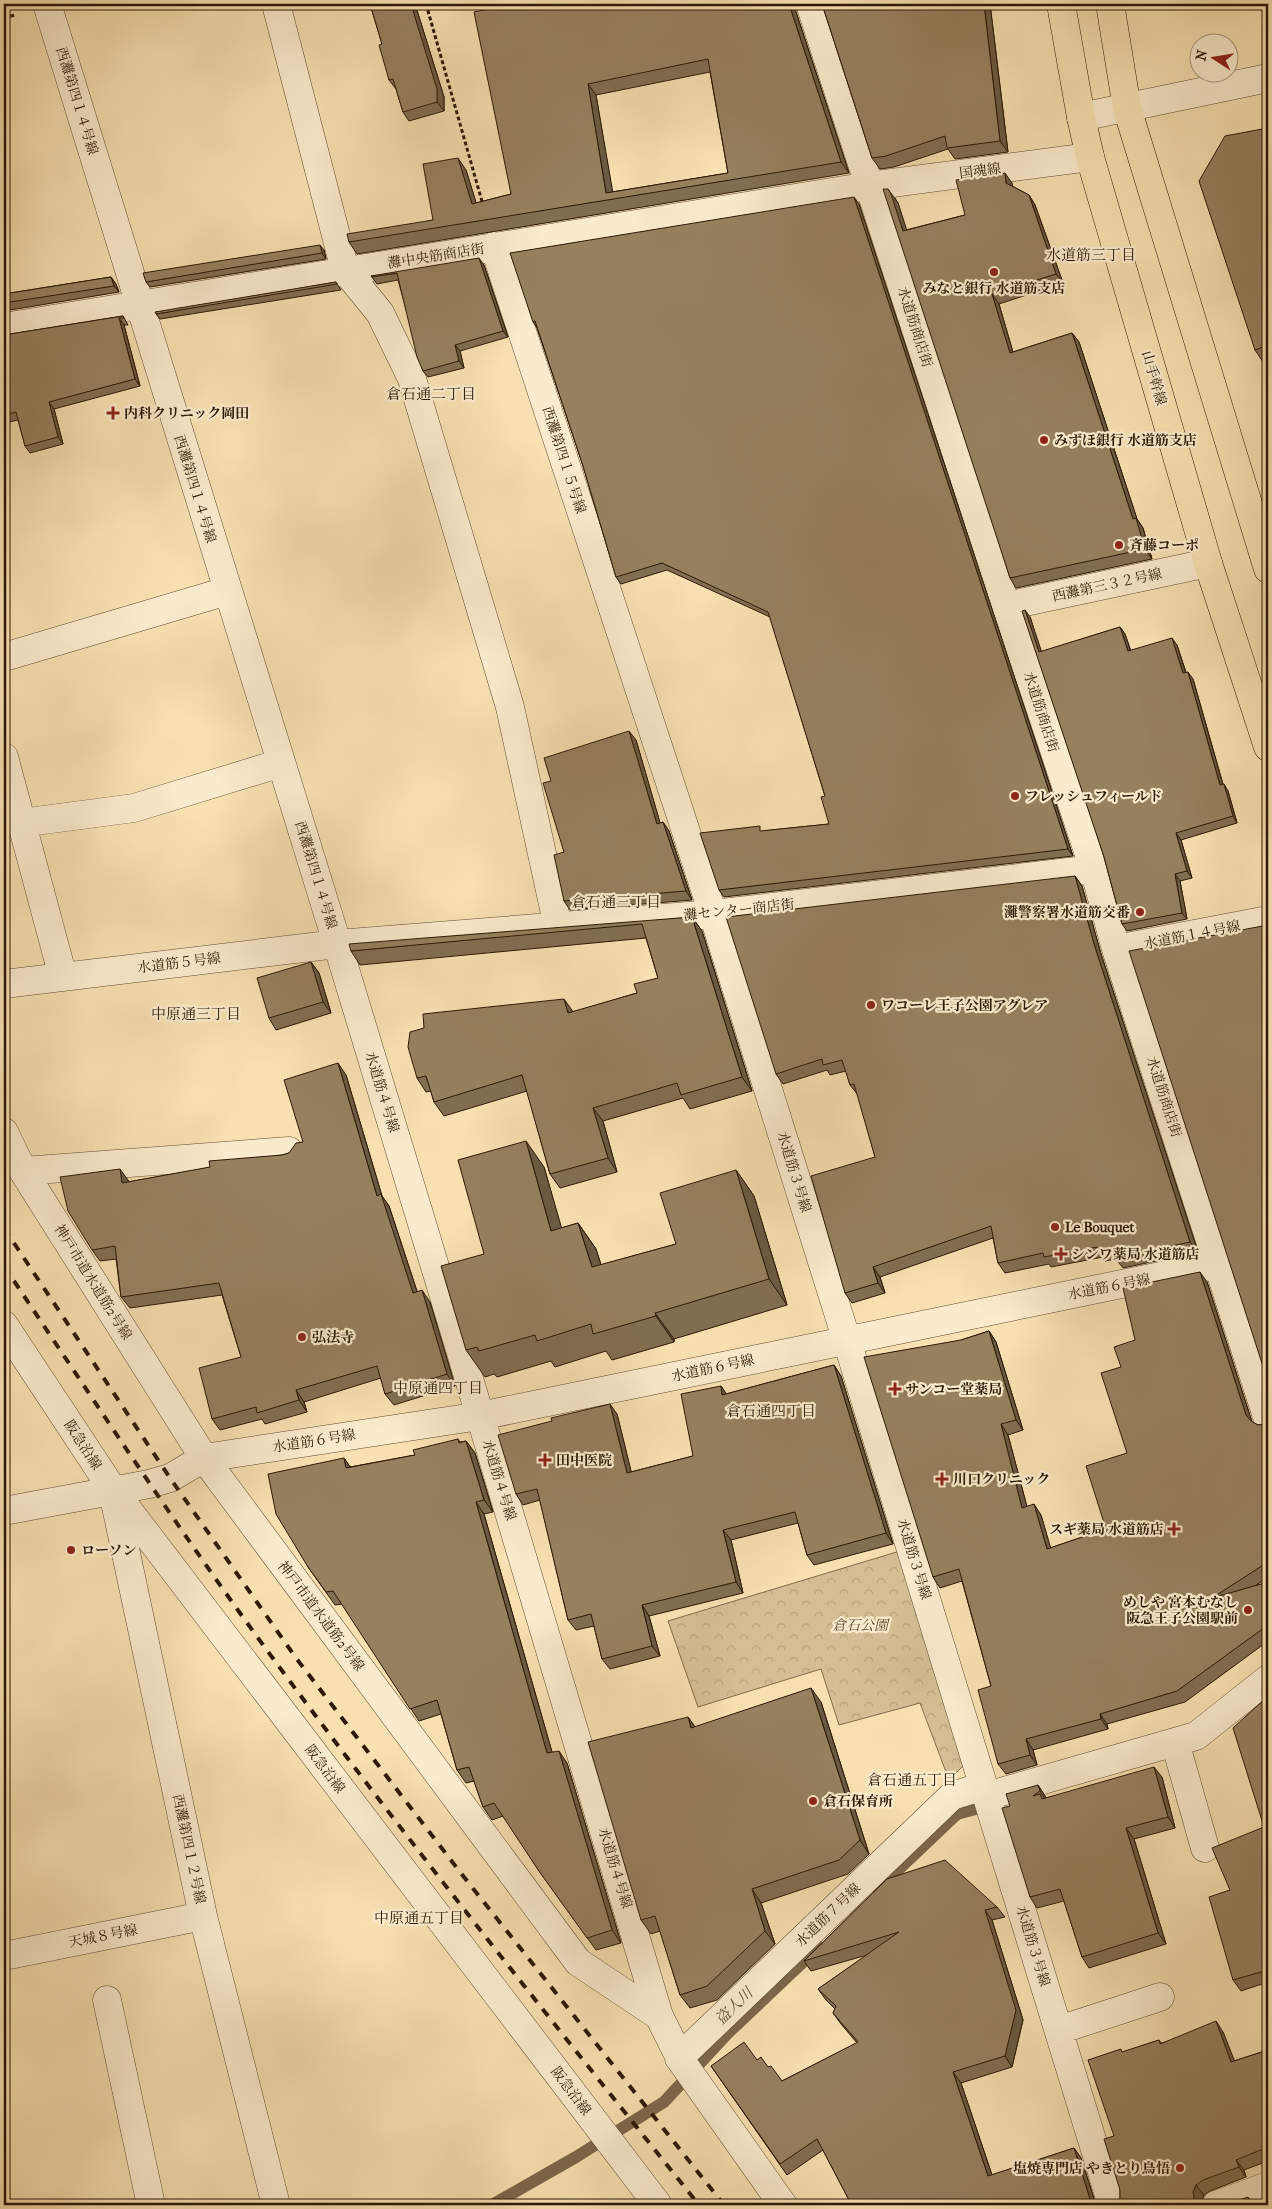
<svg xmlns="http://www.w3.org/2000/svg" width="1272" height="2209" viewBox="0 0 1272 2209" font-family="'IM FELL French Canon','Noto Serif JP',serif">
  <style>
    .park { fill: url(#park-crowns); stroke: #806b4c }
    .lines { fill: none; stroke-linecap: round; stroke-linejoin: round }
    .stream { stroke: #7c6749; stroke-width: 12 }
    .minor-casing { stroke: #5e4a30; stroke-width: 29 }
    .major-casing { stroke: #2b1805; stroke-width: 29 }
    .path { stroke: #2b1805; stroke-width: 3; stroke-dasharray: 4 2.5; stroke-linecap: butt }
    .minor { stroke: #faebcc; stroke-width: 28 }
    .major { stroke: #f8e0b0; stroke-width: 28 }
    .rail { stroke: #2b1805; stroke-width: 4; stroke-dasharray: 9 9; stroke-linecap: butt }
    .wall { fill: #816e51; stroke: #2b1805; fill-rule: evenodd }
    .shaded-wall { fill: #695a42; stroke: #2b1805 }
    .building { fill: #96805e; stroke: #2b1805; fill-rule: evenodd }
    .poi-dot { fill: #8f2418; stroke: #faebcc; stroke-width: 2 }
    .labels { text-anchor: middle; dominant-baseline: central; stroke-width: 4.5; stroke-linejoin: round; paint-order: stroke }
    .street-label { font-size: 14px; fill: #2b1805; stroke: #faebcc }
    .poi-label { font-size: 14px; font-weight: bold; fill: #2b1805; stroke: #faebcc; text-anchor: start }
    .park-label { font-size: 14px; font-style: italic; fill: #5e4a30; stroke: #faebcc }
    .neighbourhood-label { font-size: 15px; fill: #2b1805; stroke: #faebcc }
    .water-label { font-size: 15px; font-style: italic; fill: #614d32; stroke: #faebcc }
  </style>
  <defs>
    <pattern id="park-crowns" width="20" height="18" patternUnits="userSpaceOnUse" patternTransform="scale(1.25)"><rect width="20" height="18" fill="#d5be93"/><path d="M2 6a3 3 0 1 1 6 0M12 15a3 3 0 1 1 6 0" fill="none" stroke="#b7a37d"/></pattern>
  </defs>
  <rect width="100%" height="100%" fill="#f8e0b0"/>
  <filter id="stains"><feTurbulence type="fractalNoise" baseFrequency=".004" numOctaves="4"/><feColorMatrix values="0 0 0 0 .2 0 0 0 0 .09 0 0 0 0 .02 0 0 0 .5 -.17"/></filter>
  <radialGradient id="worn" r=".72"><stop offset=".6" stop-color="#630" stop-opacity="0"/><stop offset="1" stop-color="#630" stop-opacity=".3"/></radialGradient>
  <path class="park" d="M900,1551L966,1763L949,1780L920,1703L839,1725L821,1669L698,1707L668,1621Z"/>
  <g class="lines">
    <path class="stream" d="M878,1889L957,1814L979,1808
      M492,2205L576,2157L664,2102L728,2033L819,1947"/>
    <g class="minor-casing">
      <path id="minor" d="M47,4C141,318 241,630 337,943C447,1300 552,1658 659,2016
        M276,4L345,270L380,313L412,379L510,707L558,927
        M810,4L1006,606L1094,869L1116,949L1268,1420
        M1081,117L1268,78
        M494,246L713,914L847,1341L1112,2205
        M4,327L869,186L1090,157
        M1006,606L1208,563
        M4,657L227,591
        M4,757L63,977
        M21,823L134,808L281,763
        M1116,949L1268,920
        M4,984L337,944L713,914L1094,869
        M4,1132L23,1171L204,1458L578,1962L659,2016L682,2062L783,2205
        M23,1171L289,1151
        M4,1325L113,1490L658,2205
        M114,1497L203,1916L276,2205
        M4,1511L149,1484L170,1478L204,1458L480,1416L1219,1264
        M1175,1742L1205,1848
        M987,1796L1196,1736L1268,1679
        M4,1956L203,1916
        M107,2000L151,2205
        M1059,2030L1160,1997
        M679,2058L952,1796L984,1786
        M1216,2205L1268,2186"/>
    </g>
    <g class="major-casing">
      <path id="major" d="M1061,4L1081,117L1090,157L1208,563L1268,747
        M1110,4L1127,108L1268,569"/>
    </g>
    <path class="path" d="M426,4L483,205
      M4,18L15,15"/>
    <use href="#minor" class="minor"/>
    <use href="#major" class="major"/>
    <path class="rail" d="M4,1228L170,1478L296,1658L460,1872L724,2205
      M4,1266C95,1402 185,1540 283,1672C417,1853 558,2029 699,2205"/>
  </g>
  <path class="wall" d="M370,4H415L444,97V111L409,121L403,112L396,89L389,80L382,44Z
    M822,4H990L1008,152L955,159L948,149L894,167L880,169L872,158Z
    M508,5L795,9L849,173L357,254L349,242L433,220L466,170L476,203L511,194ZM710,72L728,173L612,192L596,95Z
    M1268,128V361L1263,362L1255,350Z
    M1012,183V186L1029,195L1035,205L1063,283L999,304L1013,352L1072,333L1079,342L1137,519L1143,528L1152,559L1016,588L1010,578L895,198L898,203L906,230L965,215Z
    M859,204L1073,856L724,897L719,890L763,831L829,824L825,796L770,617L667,570L621,584L616,577L583,466L537,328L533,322Z
    M324,250L326,259L150,287L146,282Z
    M484,265L508,337L460,351L464,368L428,377L423,371L398,280L377,284L371,276Z
    M111,277L116,284L119,292L4,311V294Z
    M336,282L341,290L160,319L156,314Z
    M123,316L128,325H124L140,386L54,409L63,444L30,453L25,446L18,420L4,423V335Z
    M1030,617L1041,652L1120,627L1125,634L1131,651L1177,645L1186,672L1193,679L1223,784L1228,791L1237,823L1181,840L1192,878L1180,881L1187,919L1127,931L1122,924L1104,857Z
    M636,740L660,823L663,822L669,831L692,900L570,910L564,901V852L551,781Z
    M1075,876L1082,886L1101,954L1198,1252L1123,1268L1116,1259L1105,1261L1103,1257L1051,1267L1049,1264L1005,1273L998,1263L993,1238L880,1277L885,1293L852,1303L845,1293L875,1157L858,1095L850,1085L846,1071L830,1075L827,1070L783,1084L776,1074Z
    M692,917L702,931L752,1091L690,1109L683,1098L603,1121L617,1172L560,1188L550,1174L527,1091L444,1116L434,1102L431,1091L426,1092L417,1078L573,1012L637,993L658,978L646,938L360,965L351,951Z
    M311,962L319,973L331,1013L276,1030L269,1018Z
    M346,1075L382,1196L389,1206L417,1291L430,1302L455,1386L394,1405L385,1394L381,1378L304,1402L307,1412L265,1424L262,1419L220,1430L212,1419L241,1357L222,1295L130,1308L121,1297L116,1259L100,1261L92,1250L128,1180V1182L282,1155L289,1153L303,1142Z
    M544,1167L561,1228L578,1223L596,1249L601,1265L676,1244L736,1170L754,1196L787,1305L674,1339V1342L612,1360L606,1351L555,1367L551,1361L497,1377L494,1374L485,1377L466,1350L484,1254Z
    M1207,1282L1252,1422L1258,1425L1266,1424L1268,1423V1577L1255,1586L1268,1582V1641L1185,1702L1107,1724L1108,1729L1033,1750L1037,1765L1006,1774L998,1764L991,1686L962,1581L940,1588L933,1577L961,1340L989,1331L996,1342L1023,1430L1008,1435L1027,1507L1041,1515L1050,1548L1106,1529L1127,1453L1121,1367L1135,1340Z
    M834,1365L841,1376L893,1544L814,1565L807,1555L798,1523L731,1540L743,1593L649,1616L660,1656L610,1669L602,1659L594,1626L576,1630L568,1620L540,1500L523,1505L516,1494L552,1421L617,1414L631,1472L693,1456L721,1386L726,1394Z
    M458,1439L460,1442L466,1441L475,1453L493,1512L484,1514L552,1752L567,1763L621,1943L596,1950L539,1871L503,1816L492,1820L483,1807L474,1781L466,1783L457,1770L441,1714L419,1721L342,1604L335,1605L308,1567L344,1458L350,1467L415,1455Z
    M1268,1696V1982L1241,1991L1233,1980L1230,1890L1264,1827Z
    M821,1702L869,1854L848,1874L761,1903L775,1944L717,2000L690,2008L680,1995L660,1931L651,1934L641,1920L688,1717L695,1727Z
    M1162,1777L1175,1828L1134,1839L1166,1944L1089,1968L1082,1957L1064,1901L1037,1908L1030,1897L1010,1806L1038,1785L1045,1796L1046,1798Z
    M887,1879L997,1907L1005,1917L992,1920L1023,2020L1012,2067L961,2083L992,2175L1074,2148L1081,2158L1096,2205H841L849,2200L823,2150L787,2175L711,2066L757,2060L768,2067L782,2081L857,2043L841,2024L833,2013L835,2009L826,2000L818,1989L867,1955L811,1971L804,1961Z
    M1223,2032L1234,2061L1268,2050V2161L1244,2170L1246,2177L1210,2191L1204,2195L1201,2203L1120,2198V2190L1114,2136L1123,2052L1159,2040L1161,2043Z"/>
  <path class="shaded-wall" d="M411,4H415L444,97V111L437,102Z
    M789,4H795V9L849,173L841,162Z
    M984,4H990L1008,152L1000,141Z
    M588,84L596,95L614,199L606,193Z
    M458,158L466,170L480,215L472,204Z
    M1005,173L1012,183L1013,192L1006,183Z
    M888,189L898,203L910,240L903,231Z
    M1029,195L1035,205L1063,283L1056,274Z
    M854,197L859,204L1073,856L1068,849Z
    M320,245L324,250L326,259L322,253Z
    M479,258L484,265L508,337L503,331Z
    M111,277L116,284L119,292L114,286Z
    M992,294L999,304L1016,363L1010,353Z
    M119,318L124,325L140,386L135,379Z
    M1072,333L1079,342L1137,519L1143,528L1152,559L1145,549L1133,519Z
    M455,345L460,351L464,368L459,361Z
    M49,402L54,409L63,444L58,437Z
    M1025,610L1030,617L1044,659L1039,652Z
    M1120,627L1125,634L1133,658L1128,651Z
    M1172,638L1177,645L1188,680L1183,673Z
    M1188,672L1193,679L1225,792L1220,785Z
    M629,731L636,740L663,833L657,824Z
    M1224,784L1228,791L1237,823L1233,816Z
    M663,822L669,831L692,900L686,891Z
    M1176,833L1181,840L1192,878L1187,871Z
    M1175,874L1180,881L1187,919L1182,913Z
    M1075,876L1082,886L1101,954L1198,1252L1190,1242L1094,944Z
    M692,917L702,931L752,1091L742,1077Z
    M311,962L319,973L331,1013L323,1002Z
    M564,999L574,1013H568Z
    M338,1063L346,1075L382,1196L389,1206L421,1304L413,1293L377,1196Z
    M593,1108L603,1121L617,1172L608,1158Z
    M526,1141L544,1167L570,1257L551,1231Z
    M120,1169L128,1180L130,1194L122,1183Z
    M736,1170L754,1196L787,1305L769,1279Z
    M578,1223L596,1249L610,1293L592,1267Z
    M873,1267L880,1277L885,1293L878,1283Z
    M1200,1272L1207,1282L1253,1425L1246,1415Z
    M422,1290L430,1302L455,1386L447,1374Z
    M655,1313L674,1339V1342L656,1316Z
    M989,1331L996,1342L1023,1430L1016,1420Z
    M834,1365L841,1376L893,1544L886,1533Z
    M721,1386L728,1396L722,1395Z
    M296,1390L304,1402L307,1412L299,1400Z
    M610,1404L617,1414L634,1483L627,1473Z
    M1001,1424L1008,1435L1030,1518L1022,1508Z
    M466,1441L475,1453L493,1512L484,1500Z
    M344,1458L353,1471L346,1468Z
    M476,1502L484,1514L556,1766L547,1753Z
    M1034,1504L1041,1515L1054,1559L1047,1549Z
    M723,1530L731,1540L743,1593L736,1582Z
    M642,1605L649,1616L660,1656L652,1646Z
    M811,1688L821,1702L869,1854L860,1840Z
    M1100,1714L1107,1724L1108,1729L1101,1719Z
    M688,1717L698,1731L691,1728Z
    M1026,1739L1033,1750L1037,1765L1030,1755Z
    M559,1751L567,1763L621,1943L612,1930Z
    M1154,1767L1162,1777L1175,1828L1168,1817Z
    M1038,1785L1045,1796L1047,1802L1040,1791Z
    M1126,1828L1134,1839L1166,1944L1158,1933Z
    M752,1889L761,1903L775,1944L765,1931Z
    M985,1910L992,1920L1023,2020L1012,2067L1005,2056Z
    M1216,2021L1223,2032L1239,2072L1231,2062Z
    M953,2072L961,2083L996,2187L988,2176Z
    M1074,2148L1081,2158L1096,2205H1093L1090,2199Z
    M1236,2160L1244,2170L1246,2177L1239,2167Z
    M1196,2185L1204,2195L1201,2203V2205H1198L1194,2199L1193,2192Z
    M1248,2197L1254,2205H1251Z"/>
  <path class="building" d="M370,4H411L437,89V102L403,112L393,79L389,80L379,45L382,44Z
    M508,4H789L841,162L349,242L347,234L433,220L423,164L458,158L472,204L511,194L474,12L508,5ZM708,59L728,173L606,193L588,84Z
    M822,4H984L1000,141L947,148L945,136L886,156L872,158Z
    M1268,128V345L1255,350L1199,181L1225,136Z
    M1005,173L1006,183L1029,195L1056,274L992,294L1010,353L1072,333L1133,519L1136,518L1145,549L1010,578L883,189H888L891,194L903,231L965,215L956,180Z
    M854,197L1068,849L719,890L700,833L760,826V831L829,824L821,797L825,796L768,612L662,563L616,577L583,466L535,321L533,322L510,253Z
    M320,245L322,253L146,282L143,273Z
    M479,258L503,331L455,345L459,361L423,371L417,357L397,273L372,277L371,276Z
    M111,277L114,286L4,303V294Z
    M336,282L337,284L156,314L155,312Z
    M123,316L124,318H119L135,379L49,402L58,437L25,446L16,412L4,415V335Z
    M1025,610L1039,652L1120,627L1128,651L1172,638L1183,673L1188,672L1220,785L1224,784L1233,816L1176,833L1187,871L1175,874L1182,913L1122,924L1104,857L1022,611Z
    M629,731L657,824L663,822L686,891L564,901L554,855L564,852L543,783L551,781L544,758Z
    M1075,876L1094,944L1190,1242L1116,1258L1113,1248L1098,1251L1097,1247L1044,1257L1043,1253L998,1263L991,1226L873,1267L878,1283L845,1293L811,1176L875,1157L854,1084L850,1085L842,1060L823,1065L822,1059L776,1074L726,917Z
    M692,917L742,1077L681,1095L677,1083L593,1108L608,1158L550,1174L522,1075L434,1102L426,1076L417,1078L408,1047L410,1032L424,1028L423,1014L564,999L568,1013L637,993L634,984L658,978L642,924L351,951L349,944Z
    M1268,925V1382L1129,951Z
    M311,962L323,1002L269,1018L257,978Z
    M338,1063L377,1196L381,1194L413,1293L422,1290L447,1374L385,1394L377,1366L296,1390L299,1400L257,1413L256,1407L212,1419L199,1368L241,1357L219,1283L121,1297L115,1246L92,1250L68,1211L60,1177L120,1169L122,1183L210,1167L209,1161L282,1155L289,1153L296,1143L303,1142L284,1080Z
    M526,1141L551,1231L578,1223L592,1267L676,1244L660,1193L736,1170L769,1279L655,1313L656,1316L593,1334L591,1324L537,1341L535,1335L479,1351L477,1347L466,1350L441,1266L484,1254L458,1160Z
    M1200,1272L1246,1415L1251,1421L1258,1425L1266,1424L1268,1423V1562L1212,1598L1268,1582V1625L1177,1691L1100,1714L1101,1719L1026,1739L1030,1755L998,1764L978,1690L991,1686L959,1569L933,1577L864,1357L961,1340L989,1331L1016,1420L1001,1424L1022,1508L1034,1504L1047,1549L1106,1529L1086,1466L1127,1453L1101,1373L1121,1367L1114,1347L1135,1340L1123,1288Z
    M834,1365L886,1533L807,1555L795,1512L723,1530L736,1582L642,1605L652,1646L602,1659L591,1614L568,1620L537,1489L516,1494L498,1435L552,1421L551,1418L610,1404L627,1473L693,1456L681,1394L721,1386L722,1395Z
    M458,1439L459,1443L466,1441L484,1500L476,1502L547,1753L559,1751L612,1930L587,1938L539,1871L494,1803L483,1807L469,1767L457,1770L437,1700L410,1709L333,1591L326,1592L308,1567L276,1514L268,1474L344,1458L346,1468L415,1455L413,1450Z
    M811,1688L860,1840L839,1860L752,1889L765,1931L707,1986L680,1995L655,1916L641,1920L588,1742L688,1717L691,1728Z
    M1268,1696V1970L1233,1980L1209,1897L1230,1890L1212,1848L1264,1827L1233,1728Z
    M1154,1767L1168,1817L1126,1828L1158,1933L1082,1957L1060,1889L1030,1897L1002,1808L1010,1806L1006,1794L1038,1785L1040,1791L1033,1796L1040,1794L1042,1799Z
    M945,1860L997,1907L985,1910L1016,2010L1005,2056L953,2072L988,2176L1074,2148L1090,2199L1093,2205H841L849,2200L817,2139L780,2164L711,2066L744,2042L757,2060L761,2057L768,2067L771,2066L782,2081L858,2042L833,2013L836,2006L818,1989L899,1932L804,1961L887,1879Z
    M1216,2021L1231,2062L1268,2050V2147L1236,2160L1239,2167L1203,2180L1196,2185L1193,2192L1194,2199L1198,2205H1116L1120,2198V2190L1104,2139L1114,2136L1088,2060L1121,2049L1122,2052L1159,2040L1160,2044Z
    M1248,2197L1251,2205H1224Z"/>
  <g class="poi-dot">
    <circle cx="994" cy="272" r="5"/>
    <path d="M110.5 405.5h5v5h5v5h-5v5h-5v-5h-5v-5h5z"/>
    <circle cx="1044" cy="440" r="5"/>
    <circle cx="1119" cy="545" r="5"/>
    <circle cx="1015" cy="796" r="5"/>
    <circle cx="1140" cy="912" r="5"/>
    <circle cx="871" cy="1005" r="5"/>
    <circle cx="1055" cy="1227" r="5"/>
    <path d="M1058.5 1246.5h5v5h5v5h-5v5h-5v-5h-5v-5h5z"/>
    <circle cx="302" cy="1337" r="5"/>
    <path d="M892.5 1381.5h5v5h5v5h-5v5h-5v-5h-5v-5h5z"/>
    <path d="M542.5 1452.5h5v5h5v5h-5v5h-5v-5h-5v-5h5z"/>
    <path d="M939.5 1471.5h5v5h5v5h-5v5h-5v-5h-5v-5h5z"/>
    <path d="M1171.5 1521.5h5v5h5v5h-5v5h-5v-5h-5v-5h5z"/>
    <circle cx="71" cy="1550" r="5"/>
    <circle cx="1248" cy="1610" r="5"/>
    <circle cx="813" cy="1801" r="5"/>
    <circle cx="1180" cy="2168" r="5"/>
  </g>
  <g class="labels">
    <g class="street-label">
      <text transform="translate(77 101) rotate(73)">西灘第四１４号線</text>
      <text transform="translate(980 171) rotate(-7)">国魂線</text>
      <text transform="translate(436 256) rotate(-9)">灘中央筋商店街</text>
      <text transform="translate(915 327) rotate(72)">水道筋商店街</text>
      <text transform="translate(1154 378) rotate(74)">山手幹線</text>
      <text transform="translate(564 460) rotate(72)">西灘第四１５号線</text>
      <text transform="translate(195 489) rotate(73)">西灘第四１４号線</text>
      <text transform="translate(1107 585) rotate(-12)">西灘第三３２号線</text>
      <text transform="translate(1041 712) rotate(72)">水道筋商店街</text>
      <text transform="translate(316 875) rotate(73)">西灘第四１４号線</text>
      <text transform="translate(739 910) rotate(-6)">灘センター商店街</text>
      <text transform="translate(1192 935) rotate(-11)">水道筋１４号線</text>
      <text transform="translate(179 963) rotate(-7)">水道筋５号線</text>
      <text transform="translate(382 1092) rotate(73)">水道筋４号線</text>
      <text transform="translate(1164 1097) rotate(72)">水道筋商店街</text>
      <text transform="translate(794 1172) rotate(73)">水道筋３号線</text>
      <text transform="translate(93 1282) rotate(58)">神戸市道水道筋2号線</text>
      <text transform="translate(1109 1287) rotate(-11)">水道筋６号線</text>
      <text transform="translate(713 1368) rotate(-12)">水道筋６号線</text>
      <text transform="translate(314 1441) rotate(-9)">水道筋６号線</text>
      <text transform="translate(83 1445) rotate(57)">阪急沿線</text>
      <text transform="translate(499 1480) rotate(73)">水道筋４号線</text>
      <text transform="translate(914 1559) rotate(73)">水道筋３号線</text>
      <text transform="translate(321 1616) rotate(53)">神戸市道水道筋2号線</text>
      <text transform="translate(325 1769) rotate(53)">阪急沿線</text>
      <text transform="translate(189 1849) rotate(78)">西灘第四１２号線</text>
      <text transform="translate(615 1868) rotate(73)">水道筋４号線</text>
      <text transform="translate(828 1915) rotate(-44)">水道筋７号線</text>
      <text transform="translate(103 1936) rotate(-11)">天城８号線</text>
      <text transform="translate(1033 1946) rotate(73)">水道筋３号線</text>
      <text transform="translate(571 2091) rotate(53)">阪急沿線</text>
    </g>
    <g class="poi-label">
      <text x="994" y="288" text-anchor="middle">みなと銀行 水道筋支店</text>
      <text x="124" y="413">内科クリニック岡田</text>
      <text x="1054" y="440">みずほ銀行 水道筋支店</text>
      <text x="1129" y="545">斉藤コーポ</text>
      <text x="1025" y="796">フレッシュフィールド</text>
      <text x="1130" y="912" text-anchor="end">灘警察署水道筋交番</text>
      <text x="881" y="1005">ワコーレ王子公園アグレア</text>
      <text x="1065" y="1227">Le Bouquet</text>
      <text x="1071" y="1254">シンワ薬局 水道筋店</text>
      <text x="312" y="1337">弘法寺</text>
      <text x="905" y="1389">サンコー堂薬局</text>
      <text x="556" y="1460">田中医院</text>
      <text x="953" y="1479">川口クリニック</text>
      <text x="1164" y="1529" text-anchor="end">スギ薬局 水道筋店</text>
      <text x="81" y="1550">ローソン</text>
      <text x="1238" y="1602" text-anchor="end">めしや 宮本むなし<tspan x="1238" dy="16">阪急王子公園駅前</tspan></text>
      <text x="823" y="1801">倉石保育所</text>
      <text x="1170" y="2168" text-anchor="end">塩焼専門店 やきとり鳥悟</text>
    </g>
    <g class="park-label">
      <text x="860" y="1625">倉石公園</text>
    </g>
    <g class="neighbourhood-label">
      <text x="1091" y="255">水道筋三丁目</text>
      <text x="431" y="394">倉石通二丁目</text>
      <text x="616" y="902">倉石通三丁目</text>
      <text x="196" y="1014">中原通三丁目</text>
      <text x="438" y="1388">中原通四丁目</text>
      <text x="771" y="1411">倉石通四丁目</text>
      <text x="912" y="1780">倉石通五丁目</text>
      <text x="419" y="1918">中原通五丁目</text>
    </g>
    <g class="water-label">
      <text transform="translate(734 2006) rotate(-44)">盗人川</text>
    </g>
  </g>
  <rect width="1272" height="2209" fill="none" stroke="#f8e0b0" stroke-width="20"/>
  <rect x="5" y="5" width="1262" height="2199" fill="none" stroke="#2b1805" stroke-width="2.5"/>
  <rect x="10" y="10" width="1252" height="2189" fill="none" stroke="#2b1805"/>
  <g transform="translate(1214 58) rotate(282)"><circle r="24" fill="#faebcc" stroke="#a7977c"/>
  <path d="M0-4L9 19L0 12L-9 19Z" fill="#8f2418"/>
  <text y="-8" font-size="14" font-weight="bold" text-anchor="middle" fill="#2b1805">N</text>
  </g>
  <rect width="100%" height="100%" filter="url(#stains)"/>
  <rect width="100%" height="100%" fill="url(#worn)"/>
</svg>
